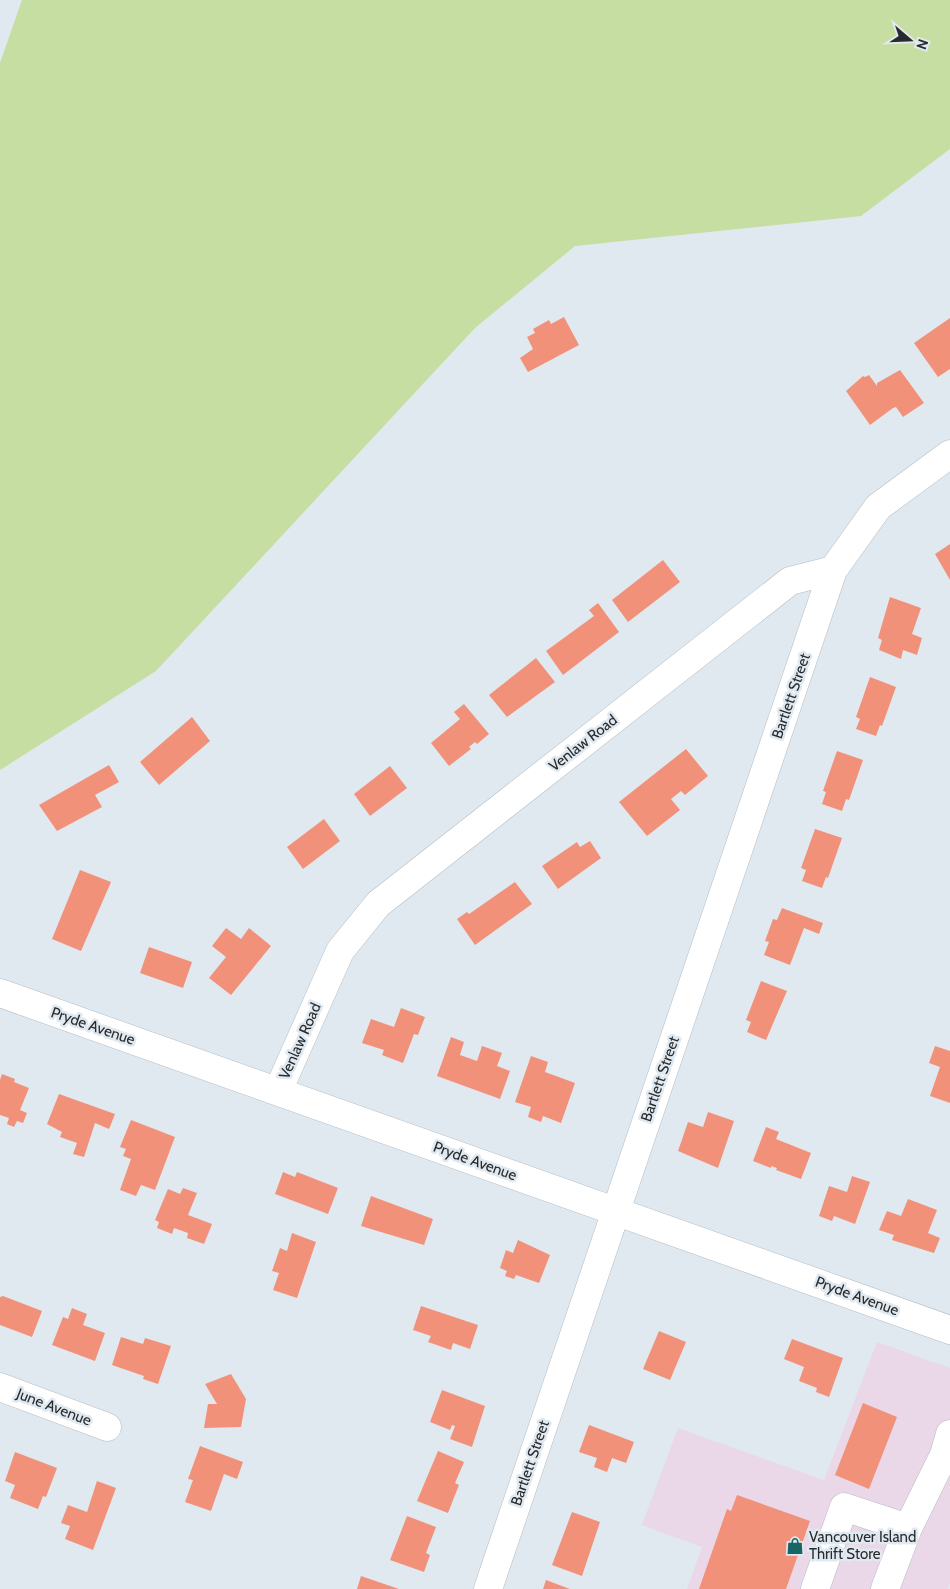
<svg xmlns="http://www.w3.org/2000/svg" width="950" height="1589" viewBox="0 0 950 1589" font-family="Cabin,sans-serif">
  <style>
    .commercial { fill: #ead7e7 }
    .green { fill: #c6dea1 }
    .building { fill: #f2917a }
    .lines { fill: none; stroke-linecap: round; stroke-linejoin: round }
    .minor-casing { stroke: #b4bdc4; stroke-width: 29 }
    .minor { stroke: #fff; stroke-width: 28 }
    .labels { text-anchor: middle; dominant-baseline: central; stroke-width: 5; stroke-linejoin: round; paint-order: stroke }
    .street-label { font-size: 15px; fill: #282b2e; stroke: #e0e9f0 }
    .poi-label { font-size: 15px; fill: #282b2e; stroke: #e0e9f0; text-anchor: start }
  </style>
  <rect width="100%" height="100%" fill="#e0e9f0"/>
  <path class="commercial" d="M877,1342L950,1368V1583L947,1589H687L702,1547L642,1525L678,1428L824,1480Z"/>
  <path class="green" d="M22,0H950V149L861,216L575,246L475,328L156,671L0,770V63Z"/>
  <path class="building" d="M564,317L579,345L528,372L520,358L533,349L527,337L535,333L533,329L549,320L551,324Z
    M950,318V369L938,377L914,343Z
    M900,370L924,403L903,417L896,407L893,408L870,425L846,391L863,376L865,377L869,375L877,386V383Z
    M950,544V580L935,554Z
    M663,560L680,582L628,622L612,600Z
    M890,597L921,608L912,634L922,638L917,655L903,650L901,659L879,650L882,640L878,638Z
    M598,603L619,632L563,675L546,651L594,616L589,610Z
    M536,658L555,682L507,717L489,695Z
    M870,677L896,687L882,726L880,725L876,736L856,729L860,719L856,717Z
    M464,704L489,734L477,744L475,742L469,747L471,749L449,766L431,743L460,719L454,712Z
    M192,717L210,741L159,785L140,762Z
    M686,749L708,776L685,795L681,791L671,799L680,810L647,836L619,802Z
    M837,751L863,760L849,800L846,799L842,811L822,804L826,792L823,791Z
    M109,765L119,782L95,795L102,807L57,831L39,805Z
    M390,766L407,788L370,816L354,794Z
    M324,819L340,841L303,869L287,847Z
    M815,829L842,838L828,878L826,877L822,888L802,881L806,870L801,868Z
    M590,841L601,858L558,889L542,866L577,842L580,847Z
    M80,870L111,882L81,951L52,939Z
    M515,882L532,904L475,945L457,919L467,912L469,914Z
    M782,908L823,923L819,934L804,928L790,965L764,955L769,942L765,941L773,919L777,920Z
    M226,928L241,939L249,928L271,946L231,995L209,978L226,957L212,946Z
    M149,947L192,962L183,988L140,973Z
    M761,981L787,991L766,1040L747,1032L751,1022L746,1020Z
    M401,1008L425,1017L418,1035L414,1034L403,1063L382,1055L384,1050L362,1043L371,1019L394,1027Z
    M451,1037L464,1042L460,1055L477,1061L482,1046L502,1053L497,1066L510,1071L500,1099L437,1076Z
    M935,1046L950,1051V1103L930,1096L940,1067L929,1063Z
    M531,1056L548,1062L545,1072L575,1083L561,1123L543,1116L541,1122L528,1117L531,1107L515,1102Z
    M2,1074L15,1079L14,1082L29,1088L20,1110L27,1113L23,1123L17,1121L14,1127L7,1124L9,1118L0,1115V1080Z
    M59,1094L115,1114L109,1129L95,1123L84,1157L73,1154L77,1143L60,1137L62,1132L47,1124Z
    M708,1112L734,1121L718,1168L678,1151L688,1122L703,1127Z
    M131,1120L175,1137L155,1190L141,1185L136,1196L120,1190L131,1159L123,1156L126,1149L120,1147Z
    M766,1127L779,1132L776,1139L811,1153L801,1179L776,1170L777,1168L771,1166V1168L753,1161Z
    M283,1172L295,1177L297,1172L338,1188L328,1214L275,1194Z
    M852,1176L870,1182L855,1224L834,1216L832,1221L819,1216L829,1186L847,1192Z
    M183,1188L197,1193L188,1215L212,1224L204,1244L187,1238L188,1233L174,1228L172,1234L157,1228L159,1222L155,1220L168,1189L180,1194Z
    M371,1196L433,1219L424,1245L361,1226Z
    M908,1199L937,1210L928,1233L940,1238L934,1253L892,1240L894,1235L879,1230L887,1211L901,1216Z
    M292,1233L316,1242L297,1298L273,1290L279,1273L272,1271L280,1248L287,1251Z
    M518,1240L550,1255L539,1283L516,1275L514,1279L505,1276L507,1271L500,1268L506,1250L513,1253Z
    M3,1296L42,1311L32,1337L0,1325V1297Z
    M421,1306L478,1325L470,1349L453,1343L451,1350L428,1342L431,1336L413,1330Z
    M72,1308L87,1314L83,1325L105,1333L95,1361L52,1345L63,1317L68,1319Z
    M659,1331L686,1342L670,1380L643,1369Z
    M121,1337L143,1344L145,1338L171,1346L158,1384L143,1379L144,1376L112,1365Z
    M792,1339L843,1358L829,1397L816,1392L817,1388L799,1381L804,1367L784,1359Z
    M231,1374L246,1399L241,1427L204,1428L208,1404H217L205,1384Z
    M442,1390L485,1406L472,1447L450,1439L455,1426L452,1425L450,1430L430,1422Z
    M863,1403L897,1417L869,1489L835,1475Z
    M589,1425L634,1442L626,1463L612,1458L607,1472L594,1467L597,1458L579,1452Z
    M200,1446L243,1462L237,1479L224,1474L211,1511L185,1502L193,1480L188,1479Z
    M438,1451L464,1462L455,1483L459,1485L448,1513L417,1501Z
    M15,1452L57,1468L46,1497L43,1496L38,1509L10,1498L15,1485L5,1481Z
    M97,1481L116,1488L93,1550L65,1539L70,1526L61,1523L68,1505L87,1512Z
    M737,1495L810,1521L786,1589H699L727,1509L731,1511Z
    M572,1512L600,1522L582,1576L552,1565Z
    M407,1516L436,1527L426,1553L430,1555L424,1572L390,1560Z
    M361,1576L399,1589H357Z
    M546,1580L570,1589H543Z"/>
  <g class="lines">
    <g class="minor-casing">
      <path id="minor" d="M0,993L950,1330
        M278,1091L340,951L378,904L790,581L833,570L878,507L950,454
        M0,1387L107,1427
        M488,1589L833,570
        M815,1589L844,1507L908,1528
        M885,1589L908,1528L944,1455L950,1434"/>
    </g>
    <use href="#minor" class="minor"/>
  </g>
  <defs>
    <g id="shop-bare" transform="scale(1.35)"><path d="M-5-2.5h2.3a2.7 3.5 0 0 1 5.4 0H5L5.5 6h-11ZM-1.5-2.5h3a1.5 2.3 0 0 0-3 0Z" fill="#176565" stroke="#e0e9f0" stroke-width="2.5" paint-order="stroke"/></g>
  </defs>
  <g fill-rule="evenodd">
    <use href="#shop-bare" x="795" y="1546"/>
  </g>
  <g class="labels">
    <g class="street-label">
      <text transform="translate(791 696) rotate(-71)">Bartlett Street</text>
      <text transform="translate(583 743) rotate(-38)">Venlaw Road</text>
      <text transform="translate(93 1026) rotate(19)">Pryde Avenue</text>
      <text transform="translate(300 1041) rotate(-66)">Venlaw Road</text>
      <text transform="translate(660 1079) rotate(-71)">Bartlett Street</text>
      <text transform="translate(475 1161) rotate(20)">Pryde Avenue</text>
      <text transform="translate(857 1296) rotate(20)">Pryde Avenue</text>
      <text transform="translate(54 1407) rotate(21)">June Avenue</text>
      <text transform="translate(530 1463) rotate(-71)">Bartlett Street</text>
    </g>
    <g class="poi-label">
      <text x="809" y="1537">Vancouver Island<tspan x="809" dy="17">Thrift Store</tspan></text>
    </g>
  </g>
  <g transform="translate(910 40) rotate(109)" stroke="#e0e9f0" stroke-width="4" paint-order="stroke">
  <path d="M0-4L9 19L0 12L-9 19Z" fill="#282b2e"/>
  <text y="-8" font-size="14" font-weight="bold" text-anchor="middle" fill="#282b2e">N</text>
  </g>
</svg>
